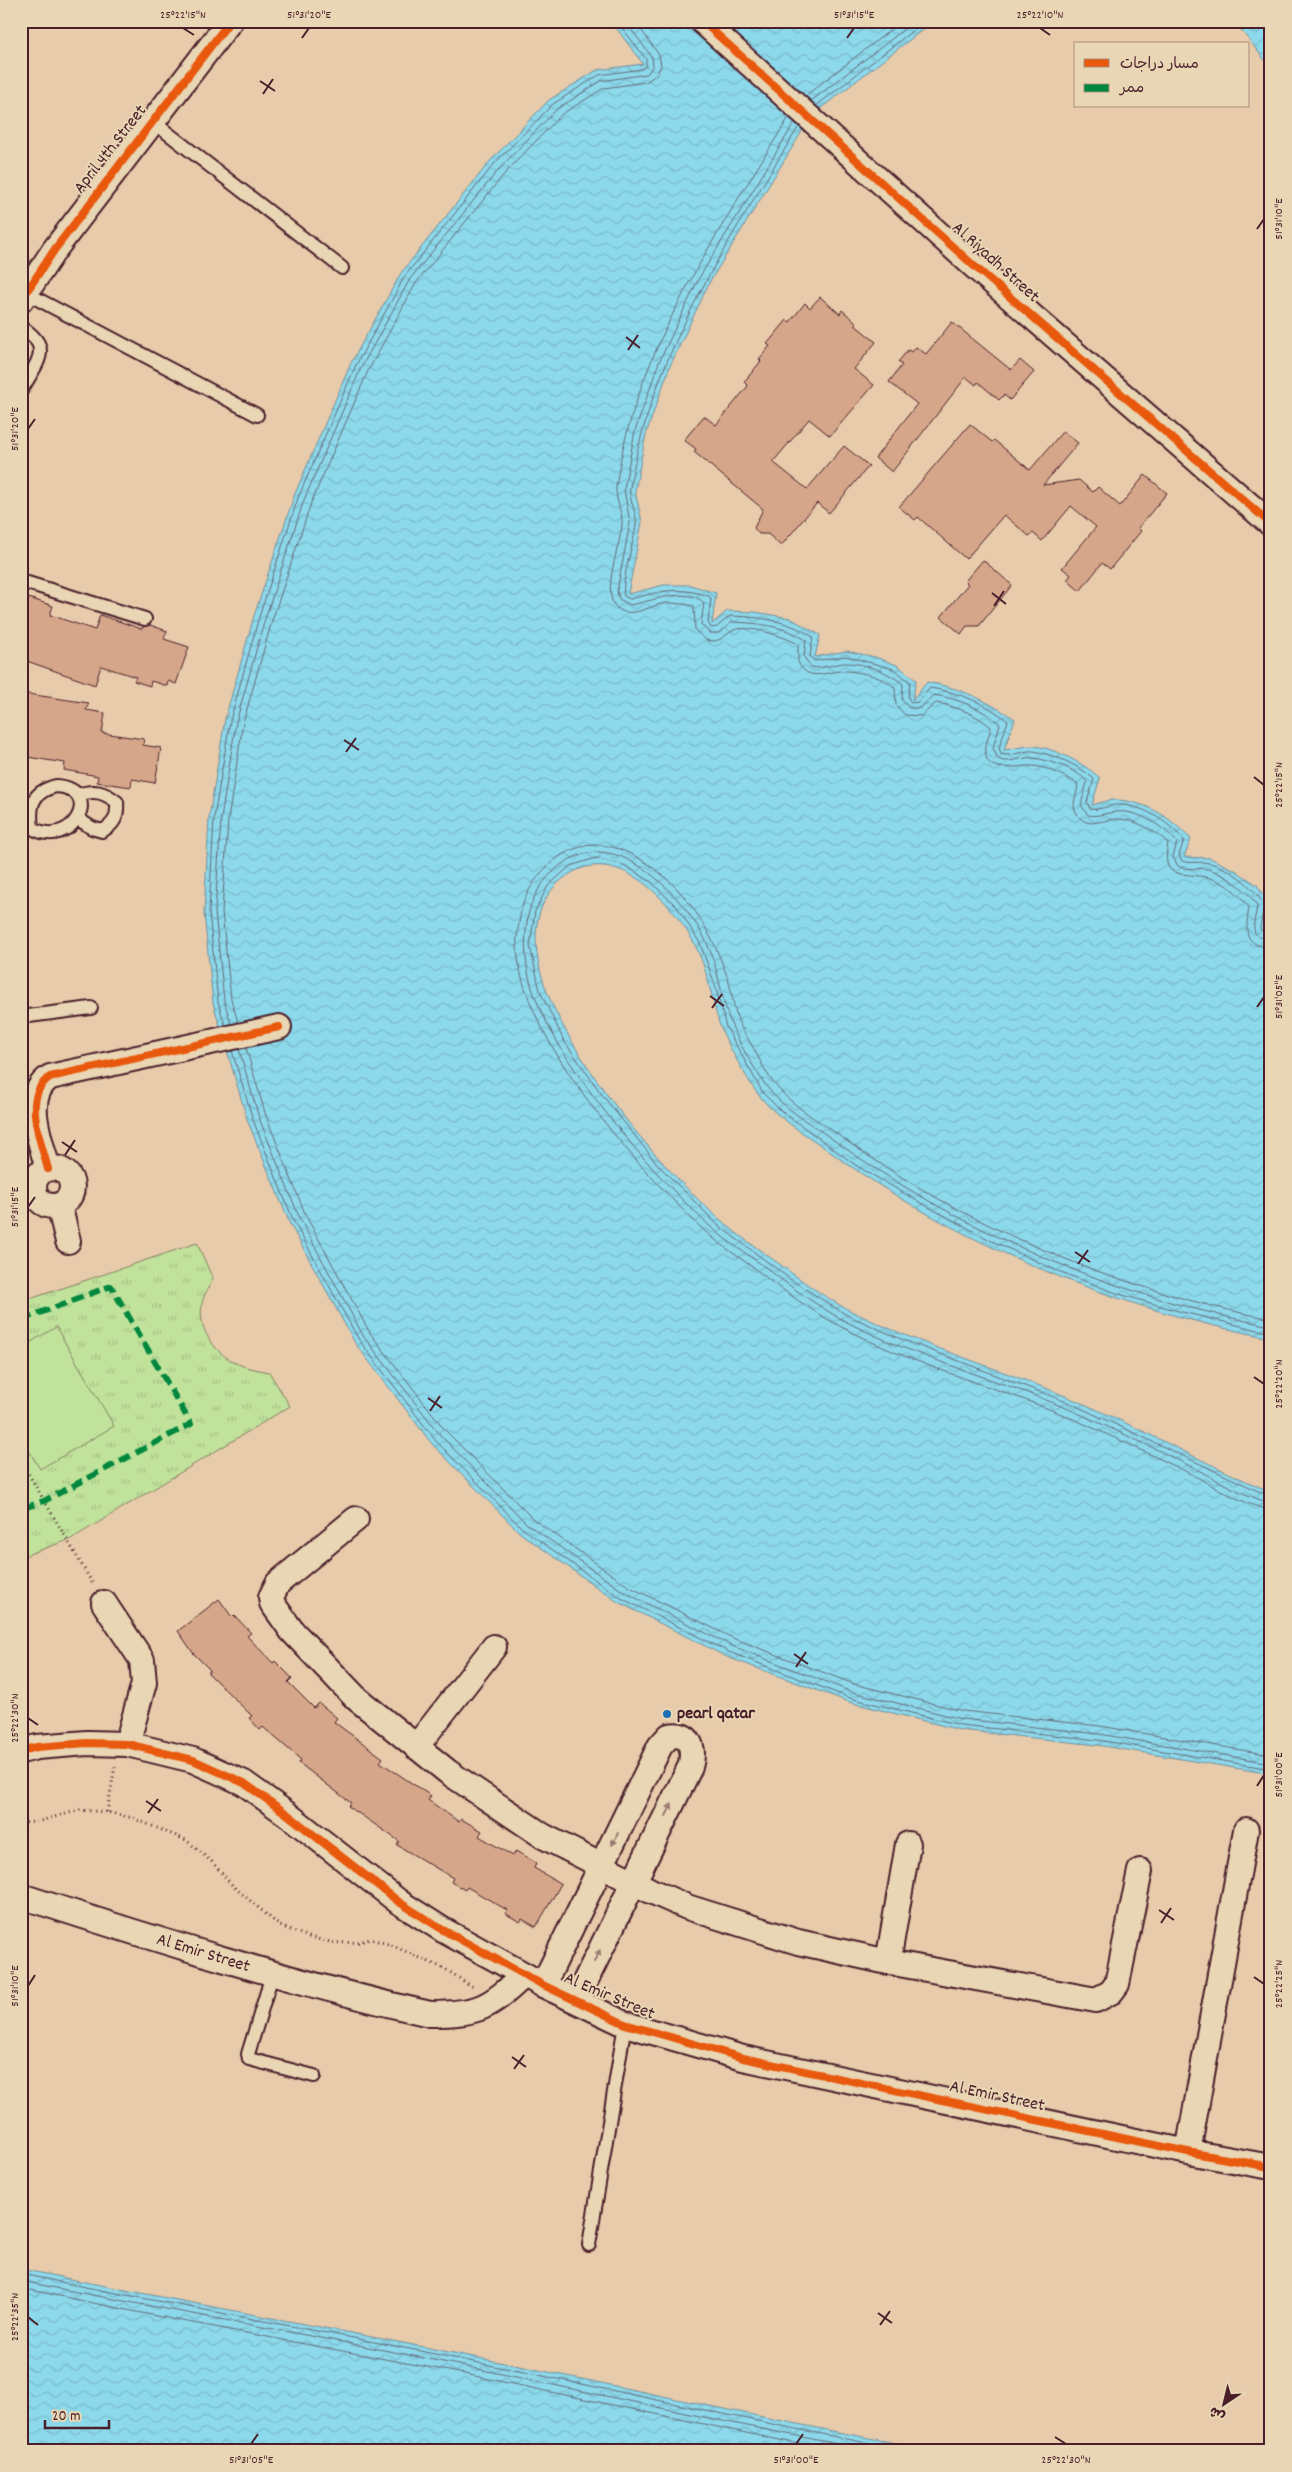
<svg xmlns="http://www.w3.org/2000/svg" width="1292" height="2472" viewBox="0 0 1292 2472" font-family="Dekko,'Playpen Sans Arabic',sans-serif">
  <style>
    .park { fill: url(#park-tufts); stroke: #858063 }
    .pitch { fill: #c0e29b; stroke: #858063 }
    .water { fill: url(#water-waves); stroke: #728f9e }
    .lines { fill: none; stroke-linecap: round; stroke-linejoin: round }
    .shore { stroke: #646978; stroke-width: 1 }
    .building { fill: #d5a68a; stroke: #4a1f2b }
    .service-casing { stroke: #4a1f2b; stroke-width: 16 }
    .minor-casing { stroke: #4a1f2b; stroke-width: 28 }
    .path { stroke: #4a1f2b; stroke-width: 3; stroke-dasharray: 1 4; stroke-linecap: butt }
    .service { stroke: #e9d6b4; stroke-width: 12 }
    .minor { stroke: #e9d6b4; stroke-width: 24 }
    .quiet { stroke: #00873e; stroke-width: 6; stroke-dasharray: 12 6; stroke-linecap: butt }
    .cycleway-casing { stroke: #e9d6b4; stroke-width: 11 }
    .cycleway { stroke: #e8590c; stroke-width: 8 }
    .oneway { fill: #9a7a70 }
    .ticks { fill: none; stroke: #4a1f2b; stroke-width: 2 }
    .poi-dot { fill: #1f6fb2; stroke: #e9d6b4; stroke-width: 2 }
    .labels { text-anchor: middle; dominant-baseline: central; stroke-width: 4; stroke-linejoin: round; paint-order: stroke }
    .street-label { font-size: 18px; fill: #4a1f2b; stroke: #e9d6b4 }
    .poi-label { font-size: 18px; font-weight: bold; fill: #4a1f2b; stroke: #e9d6b4; text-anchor: start }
    .neatline { fill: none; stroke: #4a1f2b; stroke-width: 2 }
    .ticks-label { font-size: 12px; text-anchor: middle; fill: #4a1f2b }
  </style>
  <defs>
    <pattern id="park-tufts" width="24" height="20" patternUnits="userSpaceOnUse" patternTransform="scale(1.25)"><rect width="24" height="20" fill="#c0e29b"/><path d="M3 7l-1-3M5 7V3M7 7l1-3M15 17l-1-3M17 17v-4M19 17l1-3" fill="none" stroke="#a6c186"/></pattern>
    <pattern id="water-waves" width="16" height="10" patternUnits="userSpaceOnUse" patternTransform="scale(1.25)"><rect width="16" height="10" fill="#8cd9eb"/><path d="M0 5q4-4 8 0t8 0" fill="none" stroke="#7abaca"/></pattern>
  </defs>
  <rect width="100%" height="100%" fill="#e7cbaa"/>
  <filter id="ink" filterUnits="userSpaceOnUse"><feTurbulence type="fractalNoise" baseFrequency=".02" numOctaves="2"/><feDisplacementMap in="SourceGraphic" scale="10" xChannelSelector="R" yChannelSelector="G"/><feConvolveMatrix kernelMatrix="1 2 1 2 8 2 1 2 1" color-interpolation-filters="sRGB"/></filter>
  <g filter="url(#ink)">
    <path class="park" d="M197,1243L213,1279C209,1287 203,1296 202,1304C197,1331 217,1357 243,1366C251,1369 261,1370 269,1372L290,1406L71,1539L21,1557V1302Z"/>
    <path class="pitch" d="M56,1327L114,1426L40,1469L21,1437V1348Z"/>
    <path class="water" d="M611,21H934L812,115L709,283L670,366L646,434L635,491L642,522L628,594L664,585H690L716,593L712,624L727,611L755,612L790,618L820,635L815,657L846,651L875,657L897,665L916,680L912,701L927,682C964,689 983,699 1015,719L1004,750C1013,749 1023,746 1032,746C1053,747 1085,764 1100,778L1092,805C1100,803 1111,799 1119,800C1150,803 1170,818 1191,839L1184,857L1210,858L1235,870L1257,885L1269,904L1264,928H1271V1338C1112,1308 957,1244 826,1149C804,1133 775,1117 758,1094C747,1079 727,1044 720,1026C711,999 708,969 694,943C669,897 609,835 558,883C523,916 536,972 555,1010C589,1081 663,1171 723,1222C740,1237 760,1250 778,1263C801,1280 825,1298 851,1311C924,1347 1003,1369 1077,1401C1143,1429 1205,1464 1271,1492V1774L1097,1745L960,1730L849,1702L727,1657L618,1602L520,1533L432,1444L355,1343L290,1224L248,1122L213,1003L204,913L209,818L225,719L254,616L294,496L351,363L401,273L491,160L549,100L597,70L643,64Z
      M1234,21H1271V68Z
      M21,2269C170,2300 320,2326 469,2356C626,2387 781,2423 939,2451H21Z"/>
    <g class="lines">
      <path class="shore" d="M805,96L902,21
        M811,101L915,21
        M816,106L925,21
        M789,117C718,233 635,350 616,487C615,500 623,512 622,524C621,544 600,594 617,608C631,620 652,604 667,603C676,603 685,604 694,606L695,630L706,640C721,644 723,635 734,630C747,624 786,637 798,644V662C809,685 829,669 847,671C862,672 884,677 895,688L896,705L905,715L921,716L936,703C955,706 976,714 991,727C990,733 987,739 986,746C981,776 1014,766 1029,766C1045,765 1063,776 1077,783C1080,792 1070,802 1076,812C1085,831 1102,819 1117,819C1135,819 1156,831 1168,843C1161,880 1179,872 1205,877C1221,879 1241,894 1249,908C1246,928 1242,947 1271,947
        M795,122L699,278L659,362L635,431L624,489L630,523L617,591L619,599L630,605C649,602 688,586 704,603L701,624L709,633H719L732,622C759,623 784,626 806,640L804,657L811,667C823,670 834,663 846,663C865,663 889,672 903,684L902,700L909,708H921L933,695C957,698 982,708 1000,724L993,748L998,759C1009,765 1021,756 1033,758C1048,760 1078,769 1087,782L1081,805L1088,815C1097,817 1106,813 1115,812C1137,809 1163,826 1177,842L1173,857L1178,866C1187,871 1198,867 1208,869C1227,875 1247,889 1257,906C1255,922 1246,939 1271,939
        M799,126C729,241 652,352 630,488C628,500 638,513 636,525C634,542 621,581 624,596L630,599C663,591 676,586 709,596L711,599L708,622L711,628L717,627L730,616C760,617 788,620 813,637L810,656L814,661L846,656L894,669L910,682L908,697L911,703L918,702L930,688C958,692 986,703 1008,721L999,748L1001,754C1011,758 1022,750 1033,751C1053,754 1079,765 1094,779L1087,802L1090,809C1099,811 1108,805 1117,805C1143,804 1168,822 1184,840L1179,855L1182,861C1190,864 1200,861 1209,863C1231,868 1253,886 1264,905L1260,929L1264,933H1271
        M238,1022L231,999L222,912L228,820L243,723L272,621L311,503L368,371L416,283L505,173L562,114L604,88L646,82L657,74L661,65L659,55L635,21
        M231,1024L224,1000L215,912L221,819L236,722L265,619L304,500L361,368L410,279L500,168L557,109L601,81L647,74L653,66L652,57L625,21
        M225,1025L218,1002L209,912L214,818L230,721L259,617L298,498L356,365L405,276L495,163L553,104L599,75L642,69L646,66V59L617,21
        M246,1048L266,1116L306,1216L370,1333L446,1431L532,1518L628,1586L735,1639L854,1684L963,1711L1100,1726L1271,1755
        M239,1049L259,1118L300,1219L364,1337L441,1436L527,1524L624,1592L732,1646L852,1692L962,1719L1099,1734L1271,1763
        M232,1051L253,1120L294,1222L359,1340L436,1441L523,1529L621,1598L729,1652L850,1698L961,1725L1098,1740L1271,1769
        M1271,1319C1119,1290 965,1227 840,1136C819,1121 794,1107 777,1087C768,1077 762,1064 756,1053C750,1041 741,1030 737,1017C733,1005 732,991 728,979C711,929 686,888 642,860C629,852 610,844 594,845C558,846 526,881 520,916C519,925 516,936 517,946C519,1037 642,1173 707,1233C722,1246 739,1257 755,1269C782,1289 809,1310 838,1325C914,1367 1001,1387 1080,1422C1117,1439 1153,1455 1189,1473C1215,1486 1242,1505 1271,1510
        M1271,1326C1112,1296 959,1231 828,1136C808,1122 782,1107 767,1087C755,1070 740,1045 732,1026C721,1000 719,969 706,941C688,905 640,850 595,852C562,854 534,885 528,916C523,942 525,969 534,994C562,1070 653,1175 713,1229C728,1242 745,1253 761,1264C787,1284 814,1304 843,1320C919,1360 1004,1380 1082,1415C1119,1432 1155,1448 1190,1466C1216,1479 1243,1496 1271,1503
        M1271,1333L1182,1312L1119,1294L1058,1271L992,1241L921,1203L857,1166L780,1110L763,1093L726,1027L715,985L700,943L678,908L650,881L624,865L596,858L570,866L548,886L535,911L530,946L540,991L564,1041L603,1096L659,1166L719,1226L793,1281L845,1314L901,1339L1072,1404L1271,1497
        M21,2274C170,2305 320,2330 469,2361C616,2390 762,2424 910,2451
        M21,2281C170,2311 319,2336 468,2367C604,2395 739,2426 875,2451
        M21,2288L161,2317L465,2374L832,2451"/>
    </g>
    <path class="building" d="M820,297L840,314L842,310L857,323L855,325L876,342L854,369L874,385L830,436L809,419L773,462L807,489L844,446L869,466L829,513L817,503L781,546L768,534H759L754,528L763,509L694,452L696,449L684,440L704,416L716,425L748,386L744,382L761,361L759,359L770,346L767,344L787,320L790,322L805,303L810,308Z
      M952,322L1011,370L1020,360L1034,372L1010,400L1004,395L999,400L978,382L976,385L966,377L892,472L875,458L917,404L889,382L902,365L898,362L908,350L912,352L916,347L926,354Z
      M970,424L992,442L994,440L1030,470L1063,431L1078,443L1043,485L1079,480L1093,492L1098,487L1120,506L1145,475L1167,493L1138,528L1141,531L1110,569L1102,563L1080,591L1067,580L1071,575L1062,568L1096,527L1071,506L1042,541L1033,533L1029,536L1004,515L966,559L918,517L915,520L899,507Z
      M983,560L1012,585L979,626H967L961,634L941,617L968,584L965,581Z
      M29,598L53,606L50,615L95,630L100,615L142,629L143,627L150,625L167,631L164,639L189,647L176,684L168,681L167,686L151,681L150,686L134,681L136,677L101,666L95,685L21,659V622Z
      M21,693L89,703L86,710L105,713L102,733L144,739L143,745L161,748L155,783L132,779L131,787L97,782L98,776L64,770L65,763L21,756Z
      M219,1599L232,1617L234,1615L251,1633L247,1636L273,1663L275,1661L292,1678L288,1682L314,1708L319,1703L337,1718L334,1722L383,1758L380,1762L431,1796L428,1800L459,1822L461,1819L482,1831L479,1836L513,1856L516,1851L536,1863L534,1868L561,1884L536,1927L522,1919L520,1922L506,1914L507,1910L467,1887L465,1890L451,1882L453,1878L397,1845L399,1841L348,1806L351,1803L299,1763L301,1760L263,1727L260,1730L249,1718L252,1716L208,1673L210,1670L194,1654L178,1631Z"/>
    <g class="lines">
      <g class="service-casing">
        <path id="service" d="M152,121L342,268
          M26,293L257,415
          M21,327C55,348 36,363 21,391
          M21,581L145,619
          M56,786C105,789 73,851 32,828C29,805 32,792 56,786Z
          M78,795C94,789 104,792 117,802C118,816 115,824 102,831L92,828L78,819
          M21,1017L91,1008
          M272,1975L248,2054L249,2059L314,2076
          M589,2245L625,2024"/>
      </g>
      <g class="minor-casing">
        <path id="minor" d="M702,21L973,265L1271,524
          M21,300L55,249L230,21
          M34 1187a19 19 0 1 1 38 0a19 19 0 1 1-38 0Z
          M48,1169C41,1141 21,1096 50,1077L279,1027
          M59,1205L68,1241
          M356,1519L278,1583L271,1597L272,1603L292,1631L356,1698L448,1772L543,1836L651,1891L687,1907L798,1942L888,1962L1096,2000L1111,1992L1117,1984L1140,1871
          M104,1603L142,1660L144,1683L127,1744
          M416,1747L494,1647
          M21,1751L37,1747L87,1743L127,1744L193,1760L244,1783L287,1814L399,1902L443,1930L543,1985L625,2024L743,2058L1188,2152L1271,2167
          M21,1896C157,1940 291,1982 430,2014C479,2014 489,2008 524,1975
          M888,1962L908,1844
          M543,1985L660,1746L669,1736C691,1731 695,1750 690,1767L576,2000
          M1188,2152L1246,1830"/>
      </g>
      <path class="path" d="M21,1461L93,1584
        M107,1812L115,1766
        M21,1823L36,1822L80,1810L107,1812L133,1818L186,1840L212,1862L234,1887L280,1926L309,1937L334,1943L358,1942L371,1939L391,1945L445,1969L473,1987"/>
      <use href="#service" class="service"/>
      <use href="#minor" class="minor"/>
      <path class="quiet" d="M21,1320L111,1286L191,1424L44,1501L21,1509"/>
      <g class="cycleway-casing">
        <path id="cycleway" d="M702,21L973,265L1271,524
          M21,300L55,249L230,21
          M48,1169C41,1141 21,1096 50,1077L279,1027
          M21,1751L37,1747L87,1743L127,1744L193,1760L244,1783L287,1814L399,1902L443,1930L543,1985L625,2024L743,2058L1188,2152L1271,2167"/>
      </g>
      <use href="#cycleway" class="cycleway"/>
    </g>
    <defs><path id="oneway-solid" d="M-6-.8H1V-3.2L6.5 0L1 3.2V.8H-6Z" transform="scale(1.25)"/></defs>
    <g class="oneway">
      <use href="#oneway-solid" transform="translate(669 1810) rotate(-64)"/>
      <use href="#oneway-solid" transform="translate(615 1839) rotate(116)"/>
      <use href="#oneway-solid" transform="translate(597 1956) rotate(-64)"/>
    </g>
  </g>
  <path class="ticks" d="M183,28L194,35M1040,28L1050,35M302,38L309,28M847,38L854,28M260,81L275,91M263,94L273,79M1257,229L1264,219M626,337L640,348M628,350L638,335M28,429L35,419M992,593L1006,604M994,606L1004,591M344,740L359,750M346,752L356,738M1254,777L1264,785M710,996L724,1006M1257,1007L1264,997M712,1008L722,994M62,1142L77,1152M65,1155L75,1140M28,1207L35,1197M1075,1252L1090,1262M1078,1264L1088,1250M1254,1377L1264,1384M428,1398L442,1408M430,1411L440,1396M794,1654L808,1664M796,1667L806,1652M28,1718L38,1725M1257,1786L1264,1775M146,1801L161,1811M148,1813L158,1799M1159,1910L1174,1920M1161,1923L1171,1908M1254,1977L1264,1984M28,1986L35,1975M512,2057L526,2067M514,2069L524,2055M878,2313L892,2323M28,2317L38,2325M880,2325L890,2311M1055,2437L1066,2444M251,2444L258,2434M796,2444L803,2434"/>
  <circle class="poi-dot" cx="667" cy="1714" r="5"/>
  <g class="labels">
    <g class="street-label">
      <text transform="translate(111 150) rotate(-52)">April 4th Street</text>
      <text transform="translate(995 263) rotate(42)">Al Riyadh Street</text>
      <text transform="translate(203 1954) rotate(17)">Al Emir Street</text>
      <text transform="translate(609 1997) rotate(23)">Al Emir Street</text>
      <text transform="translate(997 2097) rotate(12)">Al Emir Street</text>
    </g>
    <g class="poi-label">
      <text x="677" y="1714">pearl qatar</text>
    </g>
  </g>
  <rect width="1292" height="2472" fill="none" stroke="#e9d6b4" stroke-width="55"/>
  <rect x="1074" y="42" width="175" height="65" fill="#e9d6b4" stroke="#a98d7d"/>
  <rect x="1084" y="59" width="25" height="8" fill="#e8590c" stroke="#a98d7d"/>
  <text x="1120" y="68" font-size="15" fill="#4a1f2b">مسار دراجات</text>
  <rect x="1084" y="84" width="25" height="8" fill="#00873e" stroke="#a98d7d"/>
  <text x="1120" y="92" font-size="15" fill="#4a1f2b">ممر</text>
  <g transform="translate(1224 2404) rotate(215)" stroke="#e9d6b4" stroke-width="4" paint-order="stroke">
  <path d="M0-4L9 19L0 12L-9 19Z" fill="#4a1f2b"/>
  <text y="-8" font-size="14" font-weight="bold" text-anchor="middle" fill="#4a1f2b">ش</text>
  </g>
  <path d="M45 2420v8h64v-8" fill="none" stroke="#4a1f2b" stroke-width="2.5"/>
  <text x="52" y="2420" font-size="15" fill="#4a1f2b" stroke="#e9d6b4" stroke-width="4" paint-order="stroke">20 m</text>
  <rect x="28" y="28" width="1236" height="2416" class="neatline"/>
  <g class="ticks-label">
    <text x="183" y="18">25°22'15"N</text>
    <text x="309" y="18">51°31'20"E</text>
    <text x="854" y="18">51°31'15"E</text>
    <text x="1040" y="18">25°22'10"N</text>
    <text transform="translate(1278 219) rotate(-90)" y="4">51°31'10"E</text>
    <text transform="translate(14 429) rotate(-90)" y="4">51°31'20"E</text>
    <text transform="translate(1278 785) rotate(-90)" y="4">25°22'15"N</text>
    <text transform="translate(1278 997) rotate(-90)" y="4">51°31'05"E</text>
    <text transform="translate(14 1207) rotate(-90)" y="4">51°31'15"E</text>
    <text transform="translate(1278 1384) rotate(-90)" y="4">25°22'20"N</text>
    <text transform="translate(14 1718) rotate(-90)" y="4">25°22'30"N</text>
    <text transform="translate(1278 1775) rotate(-90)" y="4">51°31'00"E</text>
    <text transform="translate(1278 1984) rotate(-90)" y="4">25°22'25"N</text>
    <text transform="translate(14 1986) rotate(-90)" y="4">51°31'10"E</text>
    <text transform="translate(14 2317) rotate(-90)" y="4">25°22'35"N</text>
    <text x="251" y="2463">51°31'05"E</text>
    <text x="796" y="2463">51°31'00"E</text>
    <text x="1066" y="2463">25°22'30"N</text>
  </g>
</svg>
